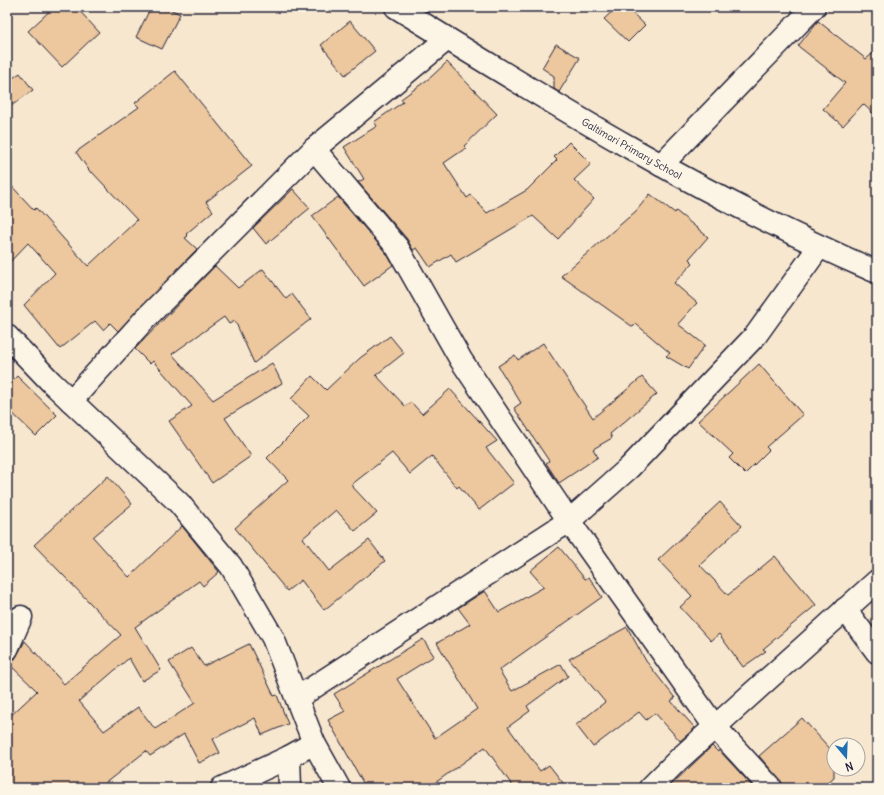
<svg xmlns="http://www.w3.org/2000/svg" width="884" height="795" viewBox="0 0 884 795" font-family="Delius,sans-serif">
  <style>
    .building { fill: #edc79d; stroke: #22223b }
    .lines { fill: none; stroke-linecap: round; stroke-linejoin: round }
    .street-casing { stroke: #22223b; stroke-width: 25 }
    .street { stroke: #fcf5e5; stroke-width: 22 }
    .labels { text-anchor: middle; dominant-baseline: central; stroke-width: 3; stroke-linejoin: round; paint-order: stroke }
    .street-label { font-size: 10px; fill: #22223b; stroke: #fcf5e5 }
  </style>
  <rect width="100%" height="100%" fill="#f8e7cf"/>
  <filter id="ink" filterUnits="userSpaceOnUse"><feTurbulence type="fractalNoise" baseFrequency=".025" numOctaves="2"/><feDisplacementMap in="SourceGraphic" scale="8" xChannelSelector="R" yChannelSelector="G"/><feConvolveMatrix kernelMatrix="1 2 1 2 8 2 1 2 1" color-interpolation-filters="sRGB"/></filter>
  <g filter="url(#ink)">
    <path class="building" d="M54,7H76L99,32L62,67L28,31Z
      M151,7H166L180,14L162,49L136,37Z
      M617,7H626L645,25L628,42L604,19Z
      M350,21L375,51L345,75L321,45Z
      M818,21L866,59L877,50V117L863,104L843,126L823,109L845,83L798,46Z
      M556,44L580,58L559,92L554,89V76L542,68Z
      M447,62L497,114L464,146L466,148L444,163L467,198L471,195L487,213L527,190L557,160L554,157L569,142L591,164L574,180L594,199L558,239L533,216L456,262L451,254L430,267L417,248L413,250L407,239L358,182L364,179L344,147L377,126L374,122L403,102L401,99L431,77Z
      M175,71L252,166L206,202L213,211L186,234L188,236L185,238L197,249L118,331L110,323L103,330L95,321L60,349L24,305L55,273L28,243L7,265V181L34,210L36,208L88,266L137,220L92,172L91,173L76,152L139,107L135,103Z
      M20,73L33,90L7,109V82Z
      M293,189L310,208L266,244L253,228Z
      M650,194L675,213L676,211L708,237L689,259L693,263L674,283L697,303L678,324L705,345L688,369L666,356L670,353L636,324L633,327L561,276L636,211Z
      M338,197L387,254L393,265L364,286L312,216Z
      M215,266L238,288L263,269L286,299L292,294L311,319L254,363L235,321L229,324L224,317L172,354L213,400L272,363L282,383L225,418L251,456L212,483L169,421L192,406L153,361L150,364L135,349Z
      M390,336L404,353L376,375L405,406L411,402L422,414L450,389L497,441L486,448L514,483L479,510L459,486L457,488L432,456L410,474L392,453L351,485L377,513L355,531L336,510L303,538L329,571L369,540L385,561L324,610L301,580L287,591L235,528L288,480L267,458L309,416L291,399L312,376L326,390L360,358Z
      M543,343L593,418L642,377L657,394L610,434L612,438L593,449L598,457L559,483L546,463L549,461L514,408L521,403L498,366L515,355L518,360Z
      M759,364L803,415L766,447L769,450L745,474L729,458L733,454L698,421Z
      M17,376L57,415L36,436L7,408V386Z
      M108,476L132,504L93,537L129,577L182,526L219,572L203,586L199,581L135,627L161,670L142,681L129,658L79,701L104,731L138,707L155,729L195,703L169,662L191,648L204,666L249,644L274,696L277,695L288,724L262,735L255,718L213,739L220,753L199,763L184,734L150,756L146,751L99,788H7V719L37,691L7,662L15,659L25,641L64,684L121,635L34,545Z
      M720,502L742,526L700,565L728,595L775,556L816,605L763,649L766,651L743,667L719,634L711,641L680,607L692,596L658,560Z
      M559,547L585,579L589,577L602,597L499,670L512,691L561,664L568,676L527,706L530,711L508,727L540,771L549,765L567,788H514L485,747L428,788H366L328,720L345,711L334,694L423,639L434,656L397,679L435,738L477,709L437,643L470,624L458,608L485,591L499,612L544,587L530,571Z
      M627,627L646,661L675,698L671,701L695,728L680,741L655,713L646,720L639,712L593,747L576,725L605,702L569,659Z
      M802,718L834,753V777L822,788H783L780,780L759,756Z
      M712,746L718,752L719,750L754,788H668Z"/>
    <g class="lines">
      <g class="street-casing">
        <g id="street">
          <path id="s1" d="M396,7C551,103 709,200 877,272"/>
          <path d="M314,149L397,247L461,360L569,521L715,727L771,788"/>
          <path d="M661,165L814,7"/>
          <path d="M7,336L51,382L179,503L231,566L273,638L314,743L339,788"/>
          <path d="M71,401L145,319L314,149L447,39"/>
          <path d="M845,609L877,652"/>
          <path d="M7,649L21,617"/>
          <path d="M297,698L569,521L629,468L756,335L819,247"/>
          <path d="M289,757L290,788"/>
          <path d="M222,788L289,757L314,743"/>
          <path d="M650,788L678,760L877,581"/>
        </g>
      </g>
      <use href="#street" class="street"/>
    </g>
  </g>
  <g class="labels">
    <g class="street-label">
      <text stroke="none"><textPath href="#s1" startOffset="275">Galtimari Primary School</textPath></text>
    </g>
  </g>
  <rect width="884" height="795" fill="none" stroke="#fcf5e5" stroke-width="24"/>
  <rect x="12" y="12" width="860" height="771" fill="none" stroke="#22223b" stroke-width="1.5" filter="url(#ink)"/>
  <g transform="translate(846 757) rotate(161)"><circle r="19" fill="#fcf5e5" stroke="#a5a1a1"/>
  <path d="M0-3L7 15L0 10L-7 15Z" fill="#1f6fb2"/>
  <text y="-6" font-size="11" font-weight="bold" text-anchor="middle" fill="#22223b">N</text>
  </g>
</svg>
